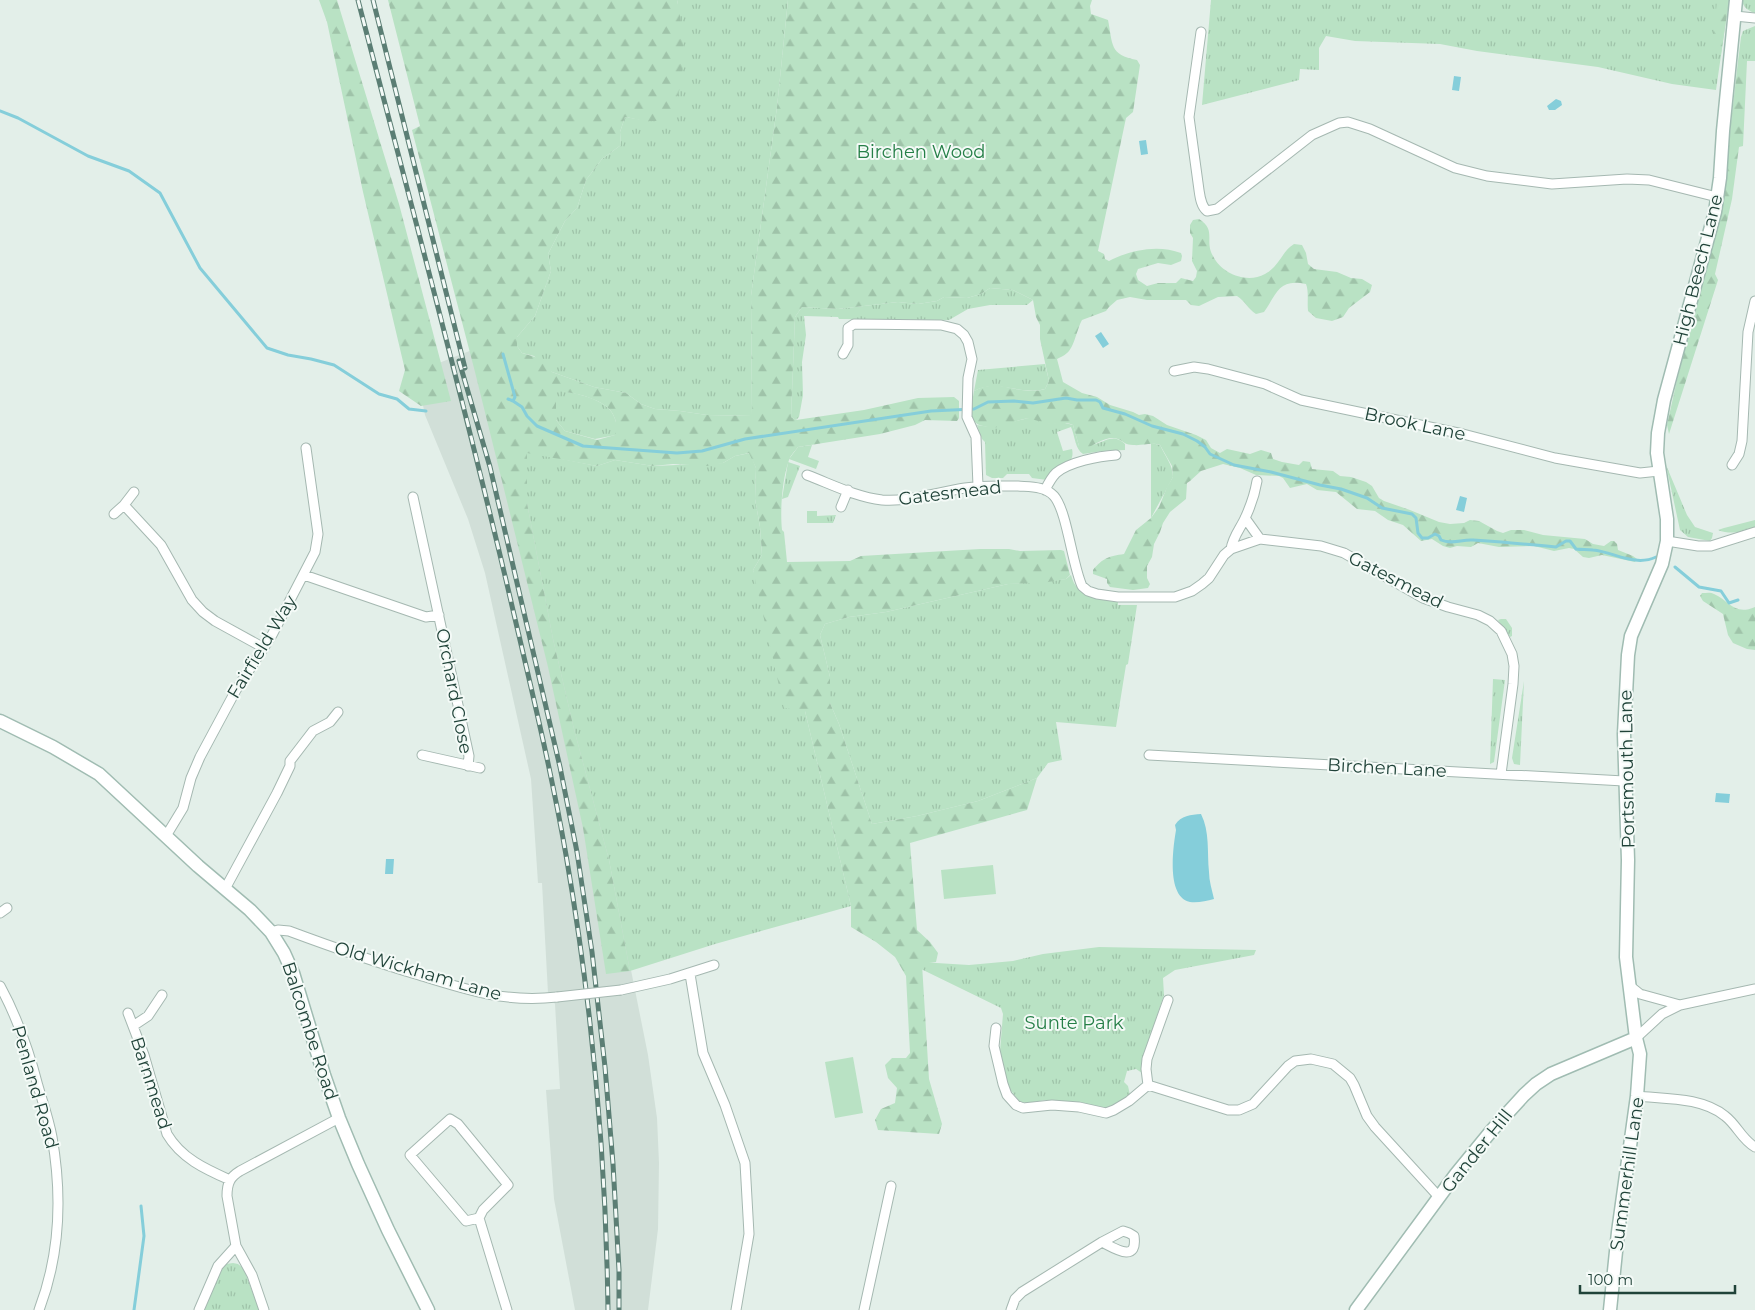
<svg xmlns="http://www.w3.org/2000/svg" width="1755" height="1310" viewBox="0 0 1755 1310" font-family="Montserrat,sans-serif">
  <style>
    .built { fill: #d1dfd8 }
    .grass { fill: url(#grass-tufts) }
    .forest { fill: url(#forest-firs); fill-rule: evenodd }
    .pitch { fill: #b9e2c4 }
    .water { fill: #85ceda }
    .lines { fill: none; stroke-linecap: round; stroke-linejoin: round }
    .stream { stroke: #85ceda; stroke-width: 3 }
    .street-casing { stroke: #a5b8b1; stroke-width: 11 }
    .secondary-casing { stroke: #a0bcb2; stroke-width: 15 }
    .street { stroke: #fff; stroke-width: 9 }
    .secondary { stroke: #fff; stroke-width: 12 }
    .rail-casing { stroke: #5b7e74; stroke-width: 5 }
    .rail { stroke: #f4faf7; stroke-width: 3; stroke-dasharray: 9; stroke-linecap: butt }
    .street-bridge-casing { stroke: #a5b8b1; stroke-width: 11; stroke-linecap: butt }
    .street-bridge { stroke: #fff; stroke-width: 9 }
    .labels { text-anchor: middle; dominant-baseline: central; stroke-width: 4; stroke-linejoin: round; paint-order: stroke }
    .park-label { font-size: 18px; fill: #257f47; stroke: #f4faf7 }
    .street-label { font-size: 18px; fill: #204339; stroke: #f4faf7 }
  </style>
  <defs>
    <pattern id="grass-tufts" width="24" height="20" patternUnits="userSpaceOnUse" patternTransform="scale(1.25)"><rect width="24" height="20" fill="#b9e2c4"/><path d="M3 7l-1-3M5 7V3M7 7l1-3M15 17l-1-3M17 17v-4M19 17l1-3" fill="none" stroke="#9fc3a9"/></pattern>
    <pattern id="forest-firs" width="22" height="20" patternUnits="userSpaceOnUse" patternTransform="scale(1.25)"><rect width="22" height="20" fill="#b9e2c4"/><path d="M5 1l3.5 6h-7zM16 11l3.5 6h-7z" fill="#9fc3a9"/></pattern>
  </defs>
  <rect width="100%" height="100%" fill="#e3efe9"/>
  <path class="built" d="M495,341L609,860L648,1055L657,1118L659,1163L658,1229L648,1310H575L554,1199L546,1090L560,1089L555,1004L548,993L542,883H538L531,779L485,573L468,519L425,415L416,372Z"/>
  <path class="grass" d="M677,0H788L777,107L751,296L752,416L707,415L680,411L655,409L641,404L626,393L594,387L552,372L534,356L522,353L517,346V337L535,316L551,271L548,254L565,221L577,208L586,180L602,159L621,145L620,132L625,117L643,120L678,5Z
    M892,0H958L928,10Z
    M1211,0H1729L1716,90L1672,84L1598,67L1477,51L1440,44L1355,41L1326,36L1319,48V70L1300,69L1299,80L1202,105Z
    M1742,0H1755V13C1748,11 1743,7 1742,0Z
    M1755,26V61H1738L1741,37L1743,31Z
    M990,288L1013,290L1033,300L1027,305H990L968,309L949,320L839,319L838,317L804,316L806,335L802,362L803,395L799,417L796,420L791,417L795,317L802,307L838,309L898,302L918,304L937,301L944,297L967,298L981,294Z
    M1045,364L1049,381L1045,389C1021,396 997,378 974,391L978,370Z
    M556,390C574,393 609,398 615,419C617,423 616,430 616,435L595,439L565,431L556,420Z
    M1034,418L1051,424L1061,422L1073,425L1079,446C1084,445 1091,446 1096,444C1108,440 1114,434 1125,444V450L1102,451L1083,454C1075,449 1075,436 1071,427L1057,432L1063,451L1072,449C1076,465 1057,472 1047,480L1032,478L1029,474H1007L1003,478H992L986,475L985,442L982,439L977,425C999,430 1012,419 1034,418Z
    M1151,443L1160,445C1165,456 1173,465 1173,477L1151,518Z
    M812,445L808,457L819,461L816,469L789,459L798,447Z
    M527,452L597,466L615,460L653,466L723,463L735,456L750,453L756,468L755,499L760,527L762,555L753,570L805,711L851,906L715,944L630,971L609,860L574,729L553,639L527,503Z
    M788,462L800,466L788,497L782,499Z
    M1666,465L1687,515L1695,527L1713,533L1712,538L1710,541L1688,537L1680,530Z
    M807,511H817V516L836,515L833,523H807Z
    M1755,520V528C1743,532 1730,535 1718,530L1724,528Z
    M1071,575C1077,598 1097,599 1118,602V605H1137L1128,664L1126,665L1116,727L1056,722L1062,760L1048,763L1037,778L978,801L917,816L872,824L839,724L830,703V677L820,635L825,624L849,617L886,612L1008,584L1043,582L1066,579Z
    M1501,619H1506L1512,628V636L1510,637L1498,620Z
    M1493,679L1505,680L1494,762L1490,764Z
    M1524,681L1520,765L1514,764L1512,758Z
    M1099,947L1256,950L1254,955L1175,970L1163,978L1164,995L1143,1058L1142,1073L1136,1069L1127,1071L1124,1082L1128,1086L1130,1095L1115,1105L1107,1107H1098L1080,1102L1045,1100L1029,1103L1020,1102L1008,1087L1000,1051L1003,1014L1001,1008L921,969L920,962L969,965L1013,961L1043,954Z
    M233,1263L238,1264L244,1269L259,1310H203L220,1270L226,1264Z"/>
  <path class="forest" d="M319,0H337L399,204L451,401L421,406L399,391L405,370L363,192L327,22Z
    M388,0H677C684,29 692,104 659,120C650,124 634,118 625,117L620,132L621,145L602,159L586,180L577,208L565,221L548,254L551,271L535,316L517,337V346L522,353L545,360L552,372L594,387L626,393L641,404L655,409L680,411L707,415L752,416L751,296L777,107L788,0C824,0 861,0 897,0C920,1 919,11 945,0H1092L1090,6L1091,14L1108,20C1113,44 1109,55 1137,60L1140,65L1133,112L1126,118L1098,251L1104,254L1105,259L1109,261C1130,250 1158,244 1181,253L1182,256L1181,261L1171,265L1158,263L1138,269L1136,274L1138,280L1147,286L1158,283H1176L1181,278L1193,281L1196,277L1197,271L1192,261L1193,238L1190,233V225L1193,220L1199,219C1217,230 1204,241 1213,256C1222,274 1247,284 1265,274C1279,267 1282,251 1294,244L1302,245L1306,253L1308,264L1314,269L1337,272L1351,278L1362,279L1372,285L1370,292L1349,308L1343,317L1332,321L1316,318L1308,311C1307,302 1309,292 1306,284C1279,278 1277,293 1264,312L1256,314C1248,309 1245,301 1237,296L1218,297L1199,306L1191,305L1186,300H1147L1130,297L1117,300L1109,307L1106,311L1082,320C1077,329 1074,348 1067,353C1064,356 1060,357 1057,359L1063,382L1082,393L1097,397L1110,405L1133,412L1139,415L1145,414L1153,416L1167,425L1196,435L1206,440L1211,448L1220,453L1227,449L1250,454L1261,450L1271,453L1273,459L1282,462L1299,465L1303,461L1310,462L1312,469L1333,471L1340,476L1351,477L1366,482L1372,486L1379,498L1384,501L1410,510L1439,522L1450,524L1464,523L1470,520L1479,521L1497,531L1503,533L1511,530H1524L1543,535L1585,539L1593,544L1604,546L1611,541H1614L1617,544L1618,550L1633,556L1637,559L1635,562L1602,555L1589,558L1583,557L1574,549L1569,548L1554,551L1534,546L1499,547L1478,543L1471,547L1457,546L1450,548L1443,546L1432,539L1421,541L1403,525L1388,520L1375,511L1357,509L1336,492L1317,490L1307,484L1290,488L1283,478L1279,476L1256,475L1240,468L1223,464L1201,471L1190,481L1187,483L1186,499L1170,512L1163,523L1160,532L1154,544L1152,557L1147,566V578L1150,584L1148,588L1133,590L1110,587L1107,583V579L1093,574V570C1103,558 1109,556 1124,554L1136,530L1151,518L1159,507L1167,487L1173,477L1172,466L1160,445C1150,442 1143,446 1133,445C1126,445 1124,442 1118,439C1107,435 1095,445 1085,449L1079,446L1073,425C1065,421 1059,424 1050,424C1041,423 1034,418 1024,419C1018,420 1012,423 1006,425C998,428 991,428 983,426C966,423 972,404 974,391C1000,377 1019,397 1045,389L1049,381L1040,339V325L1036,317L1033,300L1013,290L990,288L981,294L967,298L944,297L937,301L918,304L898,302L838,309L802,307L795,317L791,417L796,420L864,410L918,398L954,397L959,401V418L957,421L925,420L915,425L880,434L798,447C795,451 790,456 789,460C782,480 780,510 782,530L784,532L787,562L850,561L861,556L980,549H1009L1020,551L1061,550L1064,551L1070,575L1066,579L1042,583L1008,584L886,612L849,617L825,624L820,635L830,677V703L839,724L872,824L917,816L978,801L1037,778L1027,810L910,843L917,930L930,942L938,953L936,962L922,964L929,1079L942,1124L939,1134L878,1130L875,1120L881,1109L895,1103L897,1088L888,1078L885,1065L892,1058H906L910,1053L906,976L895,957L876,942L851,927V906L805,711L784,708L753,570L762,555L760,527L755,499L756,468L749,453L735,456L723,463L707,466L673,464L653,466L615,460L597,466L527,453V503L553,639L574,729L609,860L630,971L606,974L583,828L548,667L475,372L412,130L420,126ZM556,391C573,392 610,399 615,419C617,423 615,430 615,435L597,440L565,431L556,420Z
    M1717,0H1729L1721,54L1715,53L1713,47Z
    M1738,61H1747L1743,146L1739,147L1732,199L1715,274L1718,280L1669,434L1667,425L1677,380L1721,211Z
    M1702,593C1706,593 1711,592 1714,594C1730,601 1734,616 1755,607V650L1747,649L1733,643L1728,635L1723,614L1703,601L1700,596Z"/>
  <path class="pitch" d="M993,865L996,894L944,899L941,870Z
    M853,1057L863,1113L835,1118L825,1062Z"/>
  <path class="water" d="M1454,76L1461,77L1459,91L1452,90Z
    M1556,99L1561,101L1562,105L1555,110H1549L1547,106Z
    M1146,140L1148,154L1141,155L1139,141Z
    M1101,332L1109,344L1103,348L1095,336Z
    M1460,496L1467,498L1464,512L1456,510Z
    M1716,793L1730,794L1729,803L1715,802Z
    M1201,814C1210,832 1207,852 1209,872C1209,881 1212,890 1214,899C1206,901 1198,903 1190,902C1166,897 1173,848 1176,830L1175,825C1181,815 1191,815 1201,814Z
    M386,859H394L393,874H385Z"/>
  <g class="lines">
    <path class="stream" d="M0,111L18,118L88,156L129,171L160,193L200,268L267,348L288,355L311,359L334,365L379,394L397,399L409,409L426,411
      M503,354L515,397L513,401
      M508,399L513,401L522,407L527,416L537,426L583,446L677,453L702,451L745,439L931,411L974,409L988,402L1014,401L1033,403L1066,398L1077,400H1096L1100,402L1103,408L1125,414L1152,426L1183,434L1197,441L1205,447L1210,454L1234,465L1271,472L1320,485L1341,489L1367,498L1382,508L1412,514L1416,518L1418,533L1422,538H1428L1435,534L1439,536L1441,540C1452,545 1462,539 1473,540C1501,542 1528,544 1556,547L1566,541H1570L1576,549C1582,550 1587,549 1593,550C1614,552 1635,567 1656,557
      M1675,567L1699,587L1721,591L1729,603L1738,600
      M134,1310L144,1236L141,1206"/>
    <g class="street-casing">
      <path id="street" d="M1735,16L1755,18
        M1201,32L1189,117L1199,190C1200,197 1201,206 1207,211L1217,209L1312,135L1339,123L1348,122L1370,129L1455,168L1487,176L1552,184L1627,179L1649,180L1717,197
        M843,354L848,345V328L854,324L941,325L957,329L964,335L968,342L972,359L968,378L967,417L976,437L978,486
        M1174,371L1194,367L1208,369L1265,384L1301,400L1463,434L1555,458L1640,473L1659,471
        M1732,465L1739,454L1742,441L1748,332L1755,301
        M807,475C831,484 856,497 882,500C910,502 938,492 965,488C983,485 1000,486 1018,486C1030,487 1045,486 1054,496C1067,511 1072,564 1082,586L1088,591L1097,594L1118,597H1175L1192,591L1202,584L1209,578L1224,555L1231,549L1260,539L1321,546L1344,553L1423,598L1448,607L1478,615L1490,621L1501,631L1512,654L1514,666L1513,684L1501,774
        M1045,490C1048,484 1051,478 1056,473C1069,462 1099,456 1116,455
        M413,497L469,756L468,766
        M124,505L161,545L192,600L203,612L215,621L264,648
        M841,507L848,490
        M114,514L124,505L134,492
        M1245,518L1260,539
        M1667,541L1698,546H1711L1755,532
        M1231,549C1233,536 1241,528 1246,516C1251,505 1255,493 1257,481
        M304,575L426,617L439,615
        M422,755L480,768
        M1149,755L1624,781
        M166,836L183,808L191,778L200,757L236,690L272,635L315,552L318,534L306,448
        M225,889L277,793L290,766V761L313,731L330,722L338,712
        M0,913L7,908
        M271,932L278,930L289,931C332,947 375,962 419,975C467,990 506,1003 557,997
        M690,974L703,1053L725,1105L745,1163L749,1234L736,1310
        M0,986C17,1017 29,1051 38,1086C43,1103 49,1120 52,1137C62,1194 60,1255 39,1310
        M1630,986L1640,994L1680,1005
        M621,990L670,979L714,965
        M128,1013L144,1055L167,1134C181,1158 205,1169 230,1180
        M133,1026L148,1016L162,995
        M996,1028L994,1046L1003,1084L1007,1095L1016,1105L1023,1108L1052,1105L1079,1107L1106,1113L1114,1110L1129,1101L1148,1085L1146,1069L1147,1059L1168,1000
        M1636,1038L1662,1014L1680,1005L1755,989
        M1148,1085L1228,1110H1239L1253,1104L1288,1066L1295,1061L1311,1059L1333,1064L1350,1078L1354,1085L1367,1116L1375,1127L1439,1197
        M1637,1096C1665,1099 1702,1097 1725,1116C1737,1125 1742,1140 1755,1147
        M479,1218L483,1210L508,1185L458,1124L450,1119L410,1155L466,1221L479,1218L507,1310
        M1123,1231L1129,1233L1134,1236C1138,1264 1114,1248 1102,1242Z
        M236,1246L252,1275L264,1310
        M199,1310L218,1266L236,1246L227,1196C227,1183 230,1177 240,1171L339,1118
        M864,1310L891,1186
        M1011,1310L1015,1299L1022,1292L1102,1242"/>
    </g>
    <g class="secondary-casing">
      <path id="secondary" d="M0,721L53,747L99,774L198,866L250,910L271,932L284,953L293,973L324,1075L339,1118L358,1164L388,1230L428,1310
        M1356,1310L1456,1174L1492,1130L1524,1095L1536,1084L1551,1074L1636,1038
        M1610,1310L1618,1232L1637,1096L1640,1054L1636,1038L1626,957L1628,860L1624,734L1628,655L1631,636L1662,564L1667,541V519L1657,453L1658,433L1664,400L1715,212L1720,178L1723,131L1736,0"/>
    </g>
    <use href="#street" class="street"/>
    <use href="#secondary" class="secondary"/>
    <g class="rail-casing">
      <path id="rail" d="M358,0C408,193 460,386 506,580C527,671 550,763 566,855C592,1005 606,1158 608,1310
        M373,0L465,368
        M459,361L490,467L560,767L577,852L592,952L605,1067L613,1164L619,1270V1310"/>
    </g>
    <use href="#rail" class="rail"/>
    <g class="street-bridge-casing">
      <path id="street-bridge" d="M557,997L621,990"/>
    </g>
    <use href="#street-bridge" class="street-bridge"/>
  </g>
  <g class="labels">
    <g class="park-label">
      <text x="921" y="152">Birchen Wood</text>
      <text x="1074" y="1023">Sunte Park</text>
    </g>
    <g class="street-label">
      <text transform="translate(1698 270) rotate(-76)">High Beech Lane</text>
      <text transform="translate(1415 424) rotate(12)">Brook Lane</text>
      <text transform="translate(950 493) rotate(-7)">Gatesmead</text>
      <text transform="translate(1396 580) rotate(27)">Gatesmead</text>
      <text transform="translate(262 647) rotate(-59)">Fairfield Way</text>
      <text transform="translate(454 691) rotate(79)">Orchard Close</text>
      <text transform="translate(1387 768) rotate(3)">Birchen Lane</text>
      <text transform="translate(1627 769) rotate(-91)">Portsmouth Lane</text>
      <text transform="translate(418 971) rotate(16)">Old Wickham Lane</text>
      <text transform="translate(310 1031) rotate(72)">Balcombe Road</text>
      <text transform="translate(151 1083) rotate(72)">Barnmead</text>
      <text transform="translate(35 1087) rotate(74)">Penland Road</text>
      <text transform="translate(1477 1151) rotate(-51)">Gander Hill</text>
      <text transform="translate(1627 1174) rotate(-82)">Summerhill Lane</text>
    </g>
  </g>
  <path d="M1580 1285v8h155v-8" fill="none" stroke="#204339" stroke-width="2.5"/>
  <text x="1588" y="1285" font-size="15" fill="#204339" stroke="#f4faf7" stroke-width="4" paint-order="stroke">100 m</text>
</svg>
